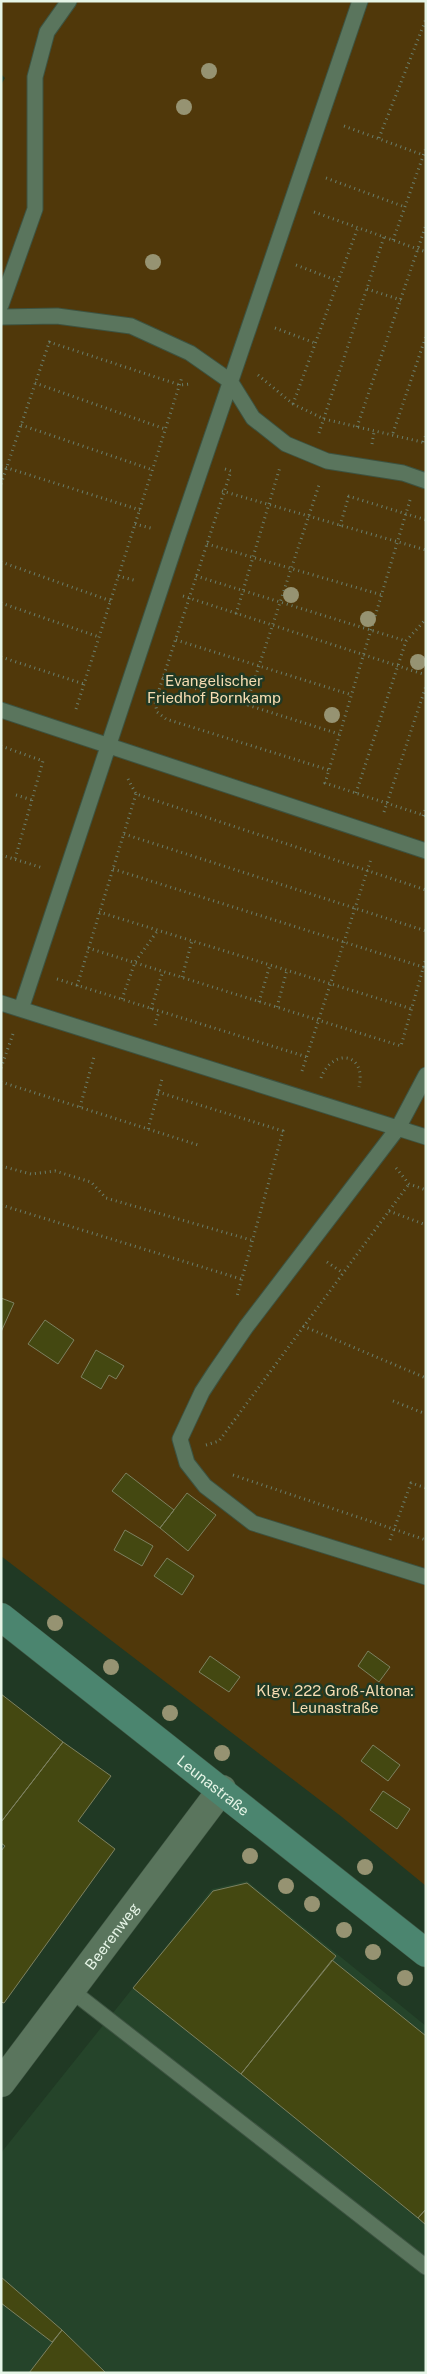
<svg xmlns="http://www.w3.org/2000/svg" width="427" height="2374" viewBox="0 0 427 2374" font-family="'Public Sans',sans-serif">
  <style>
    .built { fill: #25442a }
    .green { fill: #50380a }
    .building { fill: #444811; stroke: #7d8160 }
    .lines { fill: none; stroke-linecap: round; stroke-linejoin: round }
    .lane-casing { stroke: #3d5341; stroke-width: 17 }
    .street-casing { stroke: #3d5341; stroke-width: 29 }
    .secondary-casing { stroke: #3d5341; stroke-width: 29 }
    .path { stroke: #697e6c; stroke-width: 3; stroke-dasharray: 1 4; stroke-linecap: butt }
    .lane { stroke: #5a755d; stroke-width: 15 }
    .street { stroke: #5a755d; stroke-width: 28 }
    .secondary { stroke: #4b856f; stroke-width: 28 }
    .tree { fill: #969372 }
    .labels { text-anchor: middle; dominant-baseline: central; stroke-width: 5; stroke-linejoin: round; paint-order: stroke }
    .park-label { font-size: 15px; fill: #f6dcb2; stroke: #203924 }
    .street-label { font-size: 15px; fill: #e6f5e7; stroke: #203924 }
  </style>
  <rect width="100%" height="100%" fill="#203924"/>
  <path class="built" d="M247,1881L426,2026V2373H1V2153L212,1889Z"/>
  <path class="green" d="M1,1H426V1886L342,1817L1,1556V85L5,78L1,74Z"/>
  <path class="building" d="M1,1298L14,1303L1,1332Z
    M45,1320L74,1340L58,1364L28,1344Z
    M96,1350L124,1366L116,1379L109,1375L101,1389L81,1377Z
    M126,1473L174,1510L160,1528L112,1491Z
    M187,1493L216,1515L188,1551L160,1528Z
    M125,1530L153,1546L142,1566L114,1550Z
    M167,1558L194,1576L182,1595L154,1576Z
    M368,1651L390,1667L379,1682L358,1666Z
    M210,1656L240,1677L229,1692L199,1672Z
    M1,1694L63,1742L2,1821L1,1820Z
    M63,1742L111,1776L78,1821L115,1849L4,2003L1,2002V1851L5,1846L1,1843V1822Z
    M373,1745L400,1765L388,1781L361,1761Z
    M383,1791L410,1809L397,1829L370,1810Z
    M247,1883L336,1956L241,2074L133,1988L213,1891Z
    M332,1960L426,2036V2209L418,2218L241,2074Z
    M426,2209V2225L418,2218Z
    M1,2277L62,2330L52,2342L1,2303Z
    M62,2330L106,2373H29Z"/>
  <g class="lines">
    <g class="lane-casing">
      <path id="lane" d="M1,305L35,209V77L47,32L69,1
        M1,317L57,316L131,326L190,353L230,381L253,418L286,444L327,461L403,473L426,481
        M1,710L426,851
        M1,1003L426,1137
        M21,1009L178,536L360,1
        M426,1075L398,1128L246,1327L215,1372L202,1392L180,1439L187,1463L205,1486L253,1523L426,1577
        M72,1991L426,2267"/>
    </g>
    <g class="street-casing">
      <g id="street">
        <path id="s1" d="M1,2083L222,1789"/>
      </g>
    </g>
    <g class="secondary-casing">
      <g id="secondary">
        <path id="s2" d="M1,1617L426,1953"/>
      </g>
    </g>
    <path class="path" d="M344,126L423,155
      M379,138L426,19
      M326,178L405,207
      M314,212L426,252
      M393,240L426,148
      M296,265L338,281
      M367,289L401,300
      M275,328L315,343
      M49,342L180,385L191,384
      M258,375L293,404L324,419L426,443
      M35,383L165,429
      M293,404L358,227
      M21,425L153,470
      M357,427L426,225
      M319,433L384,237
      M393,433L426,336
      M423,442L426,435
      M372,444L374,432
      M1,466L140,510
      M225,469L231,471L155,702L157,712L166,719L329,770
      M1,484L50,340
      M222,491L426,550
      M348,496L426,520
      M410,500L325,783L426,816
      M135,524L154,529
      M340,526L349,495
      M207,544L382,595
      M1,562L111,601
      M118,576L137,581
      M196,576L406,641
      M183,596L426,675
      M1,603L99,637
      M236,614L280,467
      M176,640L352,695
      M1,657L84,684
      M162,678L339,734
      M246,705L319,485
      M76,709L182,377
      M1,746L43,761L15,859
      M128,779L136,794L426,890
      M356,793L406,641L426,619
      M16,795L32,800
      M384,812L426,686
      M423,816L426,808
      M124,834L426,931
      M1,855L43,868
      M113,869L426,968
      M99,912L412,1009
      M88,948L401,1046L426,958
      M182,977L192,941
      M57,979L307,1057
      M77,986L136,794
      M122,999L135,962L158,930
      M259,1002L270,965
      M277,1007L287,970
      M151,1009L163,971
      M155,1025L159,1011
      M1,1068L14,1031
      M302,1071L371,859
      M321,1078C332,1048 367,1052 359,1087
      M1,1082L198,1145
      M158,1092L283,1131L237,1296
      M80,1107L94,1057
      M148,1129L162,1079
      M1,1166L31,1174L55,1171L91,1182L106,1198L251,1240
      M396,1168L409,1184L426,1190
      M1,1205L241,1279
      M389,1211L426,1225
      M327,1262L343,1273
      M303,1326L426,1378
      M393,1401L426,1414
      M206,1445L219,1441L409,1184
      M233,1475L426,1540
      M390,1540L411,1483L426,1488"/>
    <use href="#lane" class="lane"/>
    <use href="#street" class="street"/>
    <use href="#secondary" class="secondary"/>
  </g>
  <g class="tree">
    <circle cx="209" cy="71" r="8"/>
    <circle cx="184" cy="107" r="8"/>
    <circle cx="153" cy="262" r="8"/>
    <circle cx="291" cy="595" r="8"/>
    <circle cx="368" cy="619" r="8"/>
    <circle cx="418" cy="662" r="8"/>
    <circle cx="332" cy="715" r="8"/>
    <circle cx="55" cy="1623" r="8"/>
    <circle cx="111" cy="1667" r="8"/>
    <circle cx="170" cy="1713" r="8"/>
    <circle cx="222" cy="1753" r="8"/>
    <circle cx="250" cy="1856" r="8"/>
    <circle cx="365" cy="1867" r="8"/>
    <circle cx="286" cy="1886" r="8"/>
    <circle cx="312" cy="1904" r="8"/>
    <circle cx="344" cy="1930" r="8"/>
    <circle cx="373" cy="1952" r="8"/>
    <circle cx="405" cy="1978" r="8"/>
  </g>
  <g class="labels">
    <g class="park-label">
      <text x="214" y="680">Evangelischer<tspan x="214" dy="17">Friedhof Bornkamp</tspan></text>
      <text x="335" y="1690">Klgv. 222 Groß-Altona:<tspan x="335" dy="17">Leunastraße</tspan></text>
    </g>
    <g class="street-label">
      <text stroke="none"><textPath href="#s2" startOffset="271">Leunastraße</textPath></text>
      <text stroke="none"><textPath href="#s1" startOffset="184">Beerenweg</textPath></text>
    </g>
  </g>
  <rect width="427" height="2374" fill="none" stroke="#e6f5e7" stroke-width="5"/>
</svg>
